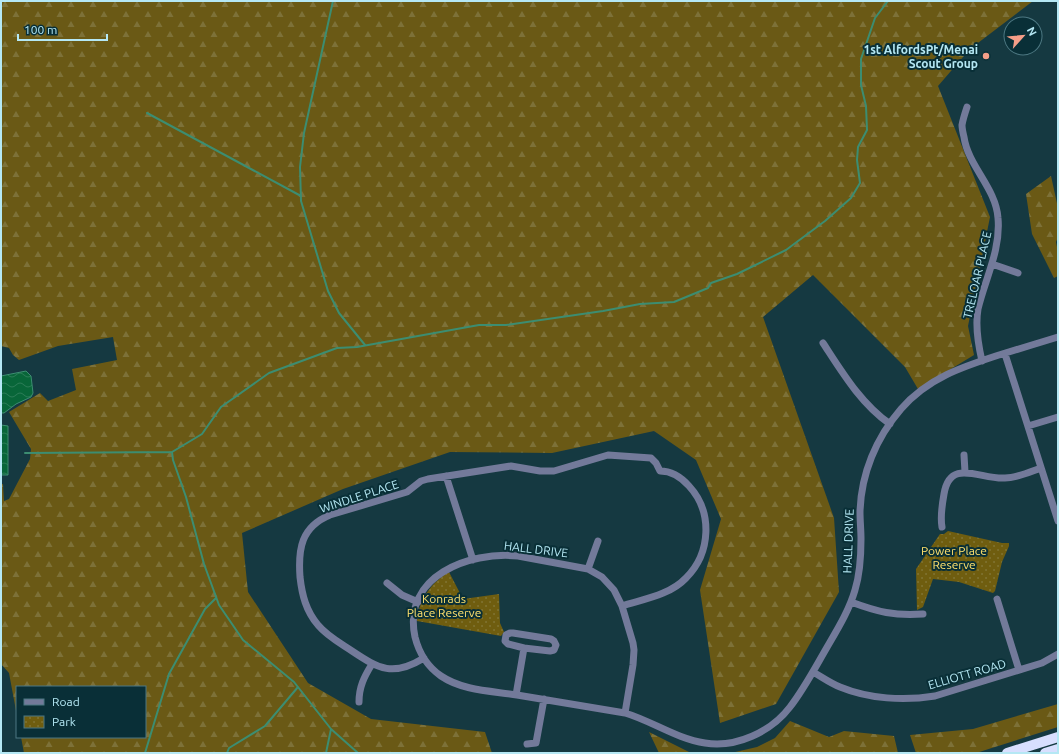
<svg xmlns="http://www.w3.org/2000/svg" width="1059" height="754" viewBox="0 0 1059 754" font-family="Ubuntu,sans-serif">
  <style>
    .forest { fill: url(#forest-firs) }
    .park { fill: url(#park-dots) }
    .water { fill: url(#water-waves); stroke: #3c8d71 }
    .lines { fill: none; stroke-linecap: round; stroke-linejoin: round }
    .stream { stroke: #3c8d71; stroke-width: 2 }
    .minor { stroke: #737a9a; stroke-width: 7 }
    .highway { stroke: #d8dffe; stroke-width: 10 }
    .poi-dot { fill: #f49e88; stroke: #092f37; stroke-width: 1.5 }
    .labels { text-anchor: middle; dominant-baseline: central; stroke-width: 4; stroke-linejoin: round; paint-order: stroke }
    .poi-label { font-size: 12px; font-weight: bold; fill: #b5e8f4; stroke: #092f37; text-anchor: end }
    .street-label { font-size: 12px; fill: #b5e8f4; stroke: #092f37 }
    .park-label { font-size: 12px; fill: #fee06d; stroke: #092f37 }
  </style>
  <defs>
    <pattern id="forest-firs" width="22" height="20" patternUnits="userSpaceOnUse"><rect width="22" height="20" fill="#6a5915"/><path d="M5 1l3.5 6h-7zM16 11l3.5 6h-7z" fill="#7d7138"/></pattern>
    <pattern id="park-dots" width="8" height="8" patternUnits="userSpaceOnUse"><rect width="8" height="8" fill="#6f5d0f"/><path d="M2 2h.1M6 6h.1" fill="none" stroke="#817433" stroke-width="1.8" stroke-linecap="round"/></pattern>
    <pattern id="water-waves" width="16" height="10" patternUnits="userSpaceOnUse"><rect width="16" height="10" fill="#086639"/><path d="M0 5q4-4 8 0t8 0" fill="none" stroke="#2a7c56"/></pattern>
  </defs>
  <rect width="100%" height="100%" fill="#153941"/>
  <path class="forest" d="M1,1H1033L970,49L938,86L990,217L968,326L974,355L918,389L905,367L813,275L763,317L834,518L839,592L776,704L720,723L700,590L721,519L696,460L654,431L552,453L450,452L343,489L242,533L248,592L308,683L371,719L485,732L492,753H24L21,737H145V687H17V716L9,673L1,664V484H3L4,501L9,499L30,459L31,449L9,412L40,393L48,401L76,390L72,369L117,360L113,337L58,346L19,360L13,355L9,348L1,346Z
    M1051,176L1058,208V237L1056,242L1058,252V276L1054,278L1032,234L1026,194Z
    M1058,704V727L976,753H916L910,735L973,729Z
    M790,721L829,737L844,731L894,736L898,753H731L757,747L775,738Z
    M649,732L691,753H659Z"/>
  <path class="park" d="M948,531L1002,543H1009V546L1002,562L995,591L993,593L959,582L933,579L923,607L917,610L916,569L940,534H944Z
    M449,572L463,599L499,594L500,623L504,632L501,636L417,621C419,599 431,583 449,572Z"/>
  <path class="water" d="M26,371L31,376L33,393L31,397L16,404L4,413H1V376Z
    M1,425L8,426V475H1Z"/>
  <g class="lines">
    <path class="stream" d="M333,1L304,133L300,167L301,201L328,291L339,313L365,345
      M147,113L301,196
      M172,452L173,460L186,497L204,564L219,605L243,640L294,682L331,729L358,753
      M25,453L172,452L202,434L221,407L269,373L337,348L357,347L479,325H506L603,311L640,304L674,302L708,288L711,283L737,274L786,250L825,221L851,198L860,183L857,160L858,147L867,130L866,106L861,85V59L875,18L888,1
      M145,753L169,674L205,609L216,598
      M227,753L229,748L265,726L298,687
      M326,753L331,729"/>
    <path class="minor" d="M967,107C965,113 963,119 962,125C962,129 963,133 964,137C968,166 996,188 998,218C1001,250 985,279 978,309C975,327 978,344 982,361
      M992,264L1018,273
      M823,343C842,372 861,404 890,424
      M1005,354L1058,521
      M1028,426L1058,417
      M964,455L965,472
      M446,476L473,560
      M942,527C940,516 942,505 944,494C950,457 981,480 1005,478C1017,478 1030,472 1041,468
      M588,569L598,541
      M387,583L402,595L418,602
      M997,599L1019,670
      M851,602C878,612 894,616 923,614
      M424,658C393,677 379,669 352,651C340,643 327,636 318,625C306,611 302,595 300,577C298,549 301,527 330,515L407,492L421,481L428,479L511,466L540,471H554L608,455L651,458L656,463L660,471C672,471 681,477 689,486C713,512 711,553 686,578C670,595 644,599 622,606
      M813,672C822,677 830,683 840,687C869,699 904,701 935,696L1042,663L1058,654
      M516,695L524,648L508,644L505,641L506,635L510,633H513L551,639L554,641L556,645L554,650L550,651L524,648
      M359,702C359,687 364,677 372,664
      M625,713L633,665L634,650L633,643L622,606L614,590L602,577L588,569L518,556C469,551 402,576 415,637C419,653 428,667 441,676C463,691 493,691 517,695C553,701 589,707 625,713C652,721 677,739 705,743C736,748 771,732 790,707C804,689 815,668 826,649C837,630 849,611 855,590C860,574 861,557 861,539C861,530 860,521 860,512C861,474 876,438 901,409C928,378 962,367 999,355C1019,349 1038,343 1058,337
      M527,744L536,743L544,699"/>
    <path class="highway" d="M1007,753L1058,737
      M1045,753L1058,749"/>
  </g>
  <circle class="poi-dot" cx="986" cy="56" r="4"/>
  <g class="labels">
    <g class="poi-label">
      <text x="978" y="49">1st AlfordsPt/Menai<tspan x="978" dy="14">Scout Group</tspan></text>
    </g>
    <g class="street-label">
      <text transform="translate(977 275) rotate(-77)">TRELOAR PLACE</text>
      <text transform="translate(359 496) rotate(-18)">WINDLE PLACE</text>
      <text transform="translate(848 541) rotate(-88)">HALL DRIVE</text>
      <text transform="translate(536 549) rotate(7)">HALL DRIVE</text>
      <text transform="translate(967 674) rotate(-16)">ELLIOTT ROAD</text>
    </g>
    <g class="park-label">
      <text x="954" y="550">Power Place<tspan x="954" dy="14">Reserve</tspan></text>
      <text x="444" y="598">Konrads<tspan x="444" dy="14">Place Reserve</tspan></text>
    </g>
  </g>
  <rect width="1059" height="754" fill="none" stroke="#b5e8f4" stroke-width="4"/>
  <rect x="16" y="686" width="130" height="52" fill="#092f37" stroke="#4e7983"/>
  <rect x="24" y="699" width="20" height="6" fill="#737a9a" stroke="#4e7983"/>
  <text x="52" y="706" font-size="12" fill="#b5e8f4">Road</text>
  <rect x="24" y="716" width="20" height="12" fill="url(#park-dots)" stroke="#4e7983"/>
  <text x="52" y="726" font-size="12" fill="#b5e8f4">Park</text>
  <g transform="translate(1023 36) rotate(63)"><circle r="19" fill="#092f37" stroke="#4e7983"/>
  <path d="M0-3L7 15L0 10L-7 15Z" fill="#f49e88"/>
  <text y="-6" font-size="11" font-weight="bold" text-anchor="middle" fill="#b5e8f4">N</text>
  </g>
  <path d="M18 34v6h89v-6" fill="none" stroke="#b5e8f4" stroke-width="2"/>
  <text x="24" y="34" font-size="12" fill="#b5e8f4" stroke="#092f37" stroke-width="3" paint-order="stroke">100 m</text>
</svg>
